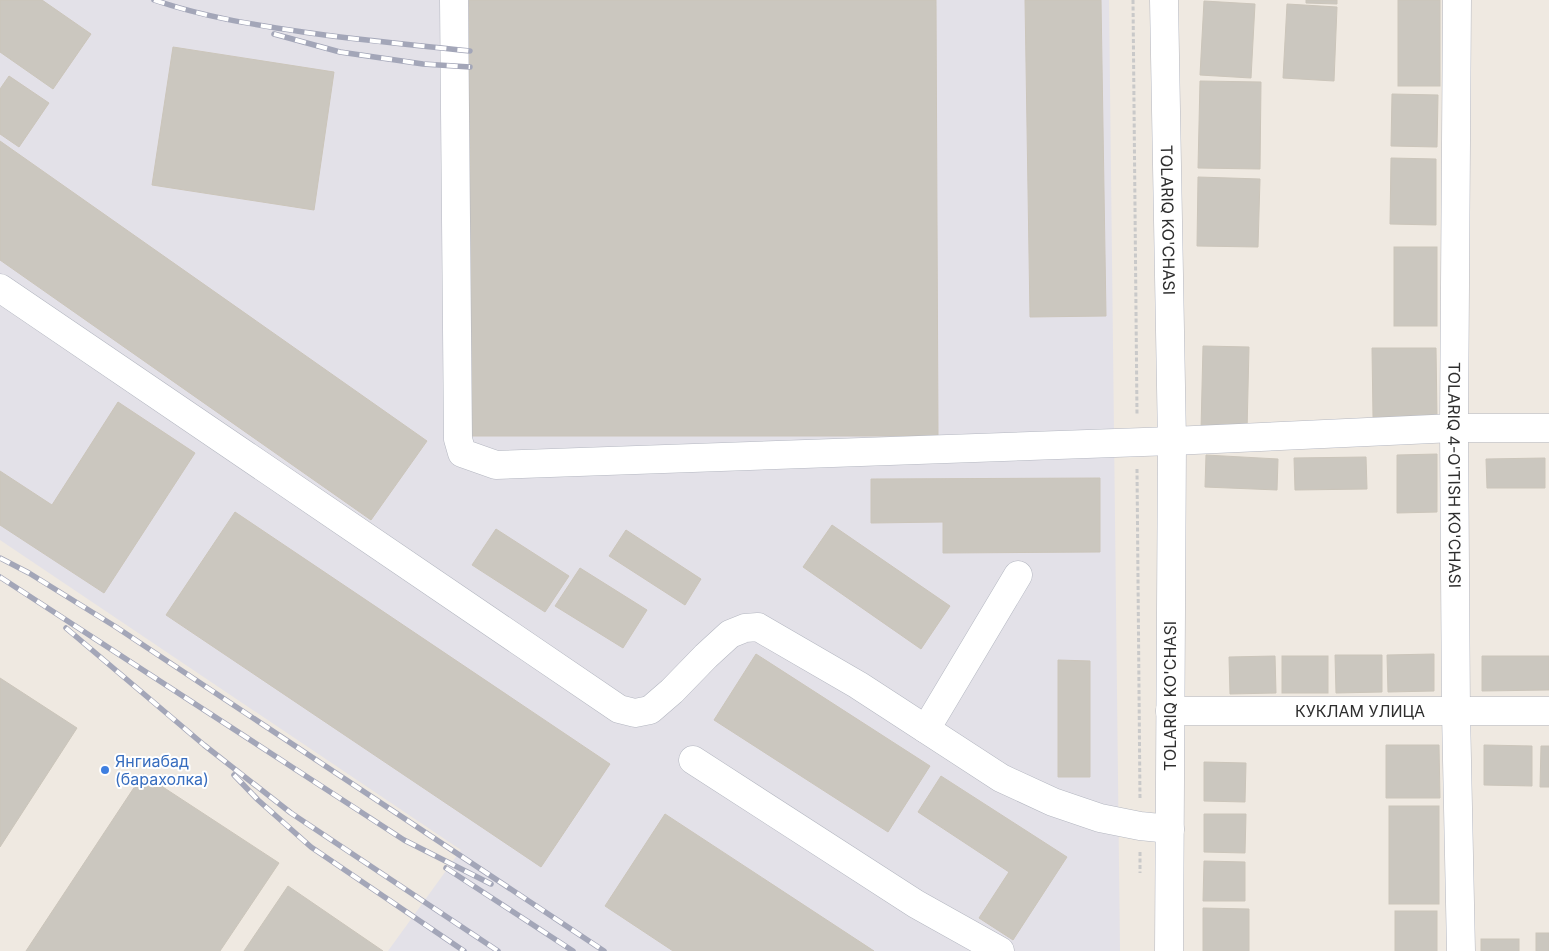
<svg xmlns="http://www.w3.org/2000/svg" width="1549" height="951" font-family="Inter,sans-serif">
<rect width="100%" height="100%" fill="#efe9e1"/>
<!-- industrial -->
<polygon fill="#e3e1e8" points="0,0 1109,0 1120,951 388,951 461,850 0,540"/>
<!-- building -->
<g fill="#cbc7bf" stroke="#cbc5ba">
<polygon points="0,0 42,0 91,34 53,89 0,52"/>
<polygon points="469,0 936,0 938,436 471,436"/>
<polygon points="1025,0 1101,0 1106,316 1030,317"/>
<polygon points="1306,0 1337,0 1337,4 1306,3"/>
<rect x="1398" y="0" width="42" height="86"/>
<polygon points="1204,1 1255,4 1251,78 1200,75"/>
<polygon points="1287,4 1337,7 1334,81 1283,78"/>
<polygon points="173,47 334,72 314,210 152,185"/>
<polygon points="9,76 49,103 19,147 0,134 0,89"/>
<polygon points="1200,81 1261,82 1260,169 1198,168"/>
<polygon points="1392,94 1438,95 1437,147 1391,146"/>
<polygon points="0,141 427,441 371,520 0,260"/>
<polygon points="1391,158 1436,159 1436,225 1390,224"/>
<polygon points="1198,177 1260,179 1258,247 1197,246"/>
<rect x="1394" y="247" width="43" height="79"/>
<polygon points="1203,346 1249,347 1247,431 1201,430"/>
<polygon points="1372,348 1436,348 1437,416 1373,417"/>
<polygon points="118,402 195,453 104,593 0,525 0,471 52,505"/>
<polygon points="1437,454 1437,512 1397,513 1397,455"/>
<polygon points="1206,455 1278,459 1277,490 1205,487"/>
<polygon points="1366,457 1367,489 1295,490 1294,458"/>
<polygon points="1545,458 1545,488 1487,488 1486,459"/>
<polygon points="1100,478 1100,552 943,553 943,522 871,523 871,479"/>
<polygon points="235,512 610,764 541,867 166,615"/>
<polygon points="832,525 950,606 921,649 803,567"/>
<polygon points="496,529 569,576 545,612 472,565"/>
<polygon points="626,530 701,579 685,605 609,556"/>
<polygon points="580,568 647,610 623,648 555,606"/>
<polygon points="756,654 930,766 888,832 714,720"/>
<polygon points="1434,654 1434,691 1388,692 1387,655"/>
<polygon points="1335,655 1382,655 1382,692 1336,693"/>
<polygon points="1275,656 1276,693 1230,694 1229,657"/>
<rect x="1282" y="656" width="46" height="37"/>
<polygon points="1482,656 1549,656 1549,690 1482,691"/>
<polygon points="1058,660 1090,661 1090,777 1058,777"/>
<polygon points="0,678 77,728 0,847"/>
<polygon points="1386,745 1439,745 1440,798 1386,798"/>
<polygon points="1484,745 1532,746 1532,786 1484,785"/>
<polygon points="1541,746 1549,746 1549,787 1540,787"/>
<polygon points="1204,762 1246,763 1245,802 1204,801"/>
<polygon points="143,774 279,863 220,951 26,951"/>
<polygon points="941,776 1067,857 1013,940 979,918 1009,872 918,812"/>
<rect x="1389" y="806" width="50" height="98"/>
<polygon points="665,814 874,951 673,951 605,906"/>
<polygon points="1204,814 1246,814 1245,853 1204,852"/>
<polygon points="1204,861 1245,862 1245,901 1203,901"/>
<polygon points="288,886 383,951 244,951"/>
<polygon points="1203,908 1249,909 1249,951 1203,951"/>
<rect x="1395" y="911" width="42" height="40"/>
<rect x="1536" y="933" width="13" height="18"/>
<rect x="1481" y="939" width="38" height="12"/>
</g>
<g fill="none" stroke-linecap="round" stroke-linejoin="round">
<defs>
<g id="minor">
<polyline points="454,0 458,439 462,453 496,465 1172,441 1454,428 1549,428"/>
<path id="s1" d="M1164,0l8,441 -3,510"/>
<path id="s2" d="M1457,0l-3,428 2,284 5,239"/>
<polyline points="0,288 619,709 635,713 650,710 672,691 706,656 730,634 745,628 758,627 858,685 1001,778 1053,802 1100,818 1140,826 1170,829"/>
<path id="s3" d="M1170,711h379"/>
<polyline points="926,729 1018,575"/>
<polyline points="693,760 916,904 1000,951"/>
</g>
</defs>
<!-- minor casing -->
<use href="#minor" stroke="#b4b7c1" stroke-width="29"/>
<!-- path -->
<g stroke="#c9c9c9" stroke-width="3" stroke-dasharray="4 2.5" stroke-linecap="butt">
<polyline points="1133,0 1137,415"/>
<polyline points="1137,469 1140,800"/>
<polyline points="1140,852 1140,873"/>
</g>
<!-- minor -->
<use href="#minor" stroke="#fff" stroke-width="28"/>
<defs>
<g id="rail">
<path d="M154,0c50,17 96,24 149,32 55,8 111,13 167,19"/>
<polyline points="274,34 340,52 423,64 470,67"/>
<polyline points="0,558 29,573 116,627 604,951"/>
<polyline points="0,577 404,840 491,884"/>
<polyline points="66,628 204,745 291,813 498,951"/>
<polyline points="234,775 258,800 311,847 464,951"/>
<polyline points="446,868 573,951"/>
</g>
</defs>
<!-- rail casing -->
<use href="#rail" stroke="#a3a6b8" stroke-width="5.5"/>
<!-- rail -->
<use href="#rail" stroke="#fff" stroke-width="4" stroke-dasharray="11" stroke-linecap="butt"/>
</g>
<!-- markers -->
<circle fill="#3f7fe0" stroke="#fff" stroke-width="2" cx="105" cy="770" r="5"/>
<g text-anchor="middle" stroke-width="4" stroke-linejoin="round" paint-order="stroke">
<!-- street labels -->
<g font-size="16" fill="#2e2e2e" stroke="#fff">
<text dy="6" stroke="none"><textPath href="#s1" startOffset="220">TOLARIQ KO'CHASI</textPath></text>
<text dy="6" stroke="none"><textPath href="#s2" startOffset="475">TOLARIQ 4-O'TISH KO'CHASI</textPath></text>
<text transform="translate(1170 696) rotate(-90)" y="6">TOLARIQ KO'CHASI</text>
<text dy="6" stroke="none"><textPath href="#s3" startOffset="190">КУКЛАМ УЛИЦА</textPath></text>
</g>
<!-- shop labels -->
<g font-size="16" fill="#366cbe" stroke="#fff" text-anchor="start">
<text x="115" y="767">Янгиабад<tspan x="115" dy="18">(барахолка)</tspan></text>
</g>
</g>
</svg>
